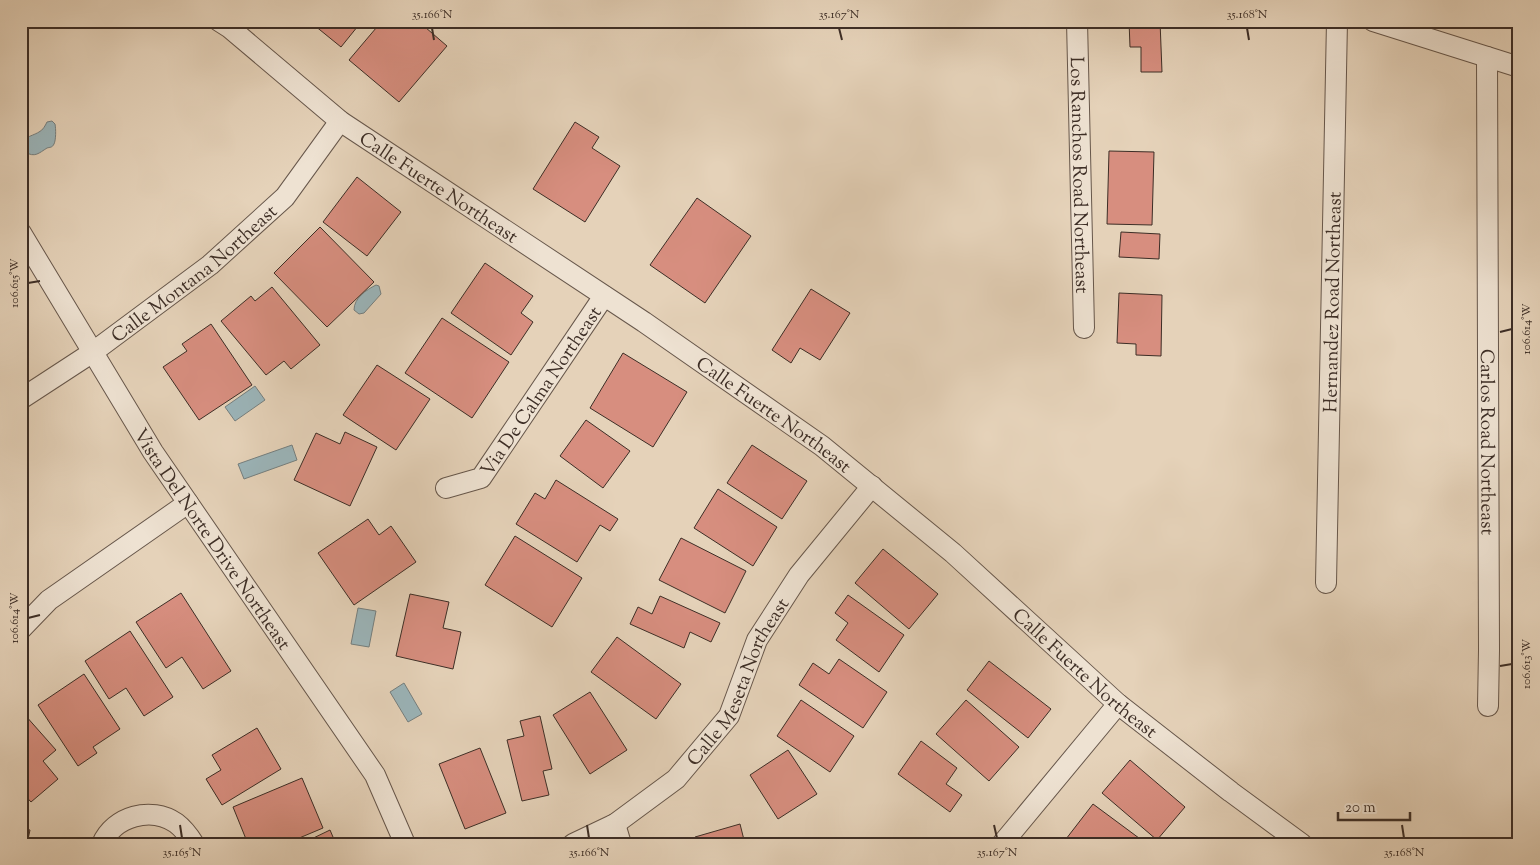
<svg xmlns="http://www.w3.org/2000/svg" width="1540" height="865" font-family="'Sorts Mill Goudy',serif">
<rect width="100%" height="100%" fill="#e5d2b9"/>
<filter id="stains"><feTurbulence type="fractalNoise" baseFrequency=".004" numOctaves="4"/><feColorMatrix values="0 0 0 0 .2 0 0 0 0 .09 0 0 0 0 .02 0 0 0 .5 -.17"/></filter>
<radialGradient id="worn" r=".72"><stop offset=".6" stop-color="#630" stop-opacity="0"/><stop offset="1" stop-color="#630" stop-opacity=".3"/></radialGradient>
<!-- water -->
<g fill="#9bb5ba" stroke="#757f7f">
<path d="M52,121l3,3c1,5 1,16 -1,20 -2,4 -4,3 -7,4 -8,5 -12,10 -22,4 -7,-15 6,-15 14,-20 4,-2 6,-6 8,-10z"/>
<path d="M376,285l3,1 2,8 -17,19 -5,1 -5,-4c0,-12 12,-20 22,-25z"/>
<polygon points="255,386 265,400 235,421 225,407"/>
<polygon points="292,445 297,460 244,479 238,464"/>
<polygon points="358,608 376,611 369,647 351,644"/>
<polygon points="404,683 422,714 408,722 390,692"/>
</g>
<!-- building -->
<g fill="#d78e7f" stroke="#3d2e26">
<polygon points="309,21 362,21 341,47"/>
<polygon points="382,21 418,21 447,46 399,102 349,60"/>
<polygon points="1129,21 1160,21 1162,72 1141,72 1141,47 1130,47"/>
<polygon points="575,122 599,137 592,148 620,166 585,222 533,189"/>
<polygon points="1109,151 1154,152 1152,225 1107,224"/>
<polygon points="357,177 401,212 367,256 323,222"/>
<polygon points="697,198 751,236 705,303 650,265"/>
<polygon points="320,227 374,282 327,327 274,273"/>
<polygon points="1121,232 1160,234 1159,259 1119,257"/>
<polygon points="485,263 533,296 521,313 533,322 511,355 451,313"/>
<polygon points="272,287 320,345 291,369 284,361 266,375 221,321 251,296 255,301"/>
<polygon points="811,289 850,313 820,360 800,348 791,363 772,350"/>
<polygon points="1119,293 1162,295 1161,356 1136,355 1136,344 1117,343"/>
<polygon points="442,318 509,362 472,418 405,373"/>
<polygon points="21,323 27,335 21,338"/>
<polygon points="211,324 252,385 199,420 163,367 187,351 182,344"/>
<polygon points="623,353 687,392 653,447 590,408"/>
<polygon points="377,365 430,399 396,450 343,415"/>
<polygon points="586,420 630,451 603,488 560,456"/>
<polygon points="345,432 377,447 350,506 294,480 316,433 340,444"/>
<polygon points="752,445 807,481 782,519 727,483"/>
<polygon points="556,480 618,519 610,531 600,525 577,562 516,524 535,493 545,499"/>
<polygon points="718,489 777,527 753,566 694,528"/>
<polygon points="368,519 379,535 391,526 416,562 354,605 318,553"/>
<polygon points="515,536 582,578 552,627 485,585"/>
<polygon points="681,538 746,571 725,613 659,580"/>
<polygon points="883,549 938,594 909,629 855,583"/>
<polygon points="181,593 231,671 203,689 182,657 166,668 136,622"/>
<polygon points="410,594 449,602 443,628 461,632 453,669 396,656"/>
<polygon points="848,595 904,635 879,672 836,640 848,623 835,613"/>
<polygon points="660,596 720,623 711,642 690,632 684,648 630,624 638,607 652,614"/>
<polygon points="130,631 173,697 144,716 126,688 109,699 85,661"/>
<polygon points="617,637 681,684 656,719 591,672"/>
<polygon points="839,659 887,692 863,728 799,685 813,663 829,674"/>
<polygon points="989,661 1051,709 1028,738 967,690"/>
<polygon points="84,674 120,729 93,747 97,753 78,766 38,705"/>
<polygon points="590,692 627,750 590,774 553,715"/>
<polygon points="801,700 854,736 830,772 777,736"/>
<polygon points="966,700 1019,747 989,781 936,734"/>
<polygon points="25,715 56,750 43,761 58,779 31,802 21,791 21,718"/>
<polygon points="540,716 552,769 543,771 549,795 522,801 507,740 524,736 520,721"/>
<polygon points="257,728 281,769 222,805 206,779 221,770 212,755"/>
<polygon points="921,741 957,768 946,784 962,795 950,812 898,774"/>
<polygon points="480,748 506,813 465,829 439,764"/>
<polygon points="788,750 817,794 778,819 750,775"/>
<polygon points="1130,760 1185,807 1157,840 1102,793"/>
<polygon points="302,778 323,828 285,844 248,844 233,807"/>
<polygon points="1093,804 1147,844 1072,844 1066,839"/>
<polygon points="740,824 745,844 697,844 695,837"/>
<polygon points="21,828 30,830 27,844 21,844"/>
<polygon points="330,830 336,844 301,844"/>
</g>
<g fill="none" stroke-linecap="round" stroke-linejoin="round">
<defs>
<g id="minor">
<path id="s1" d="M219,21l11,7 110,93 304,201 178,124 131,107 165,151 113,88 71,52"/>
<path id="s2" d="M1077,21l7,307"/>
<polyline points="1373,21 1519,67"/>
<path id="s3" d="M1487,57l2,593 -1,56"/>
<path id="s4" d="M21,233l132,219 222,323 30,69"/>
<path id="s5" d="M21,399l72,-47 117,-87 75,-68 55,-76"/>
<path id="s6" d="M446,488l35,-10 123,-182"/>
<path id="s7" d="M1326,583l11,-562"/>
<polyline points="21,629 49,600 188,503"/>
<polyline points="615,824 621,844"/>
<path d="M102,844c12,-28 49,-38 74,-21 8,6 13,13 18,21"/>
<path id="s8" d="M573,844l42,-20 61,-45 53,-63 28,-76 42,-65 73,-89"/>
<polyline points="1002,844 1118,704"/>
</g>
</defs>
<!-- minor casing -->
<use href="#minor" stroke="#67574b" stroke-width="22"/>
<!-- minor -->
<use href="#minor" stroke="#eee2d2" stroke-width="20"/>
</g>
<!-- ticks -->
<path fill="none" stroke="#3d2e26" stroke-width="2" d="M432,28l2,12M839,28l3,12M1247,28l2,12M28,283l12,-2M1500,332l12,-3M28,618l12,-3M1500,666l12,-2M180,825l2,13M587,825l2,13M994,825l3,13M1402,825l2,13"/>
<g text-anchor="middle" stroke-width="5" stroke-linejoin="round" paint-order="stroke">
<!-- street labels -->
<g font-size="19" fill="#3d2e26" stroke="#eee2d2">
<text dy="7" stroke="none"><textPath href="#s2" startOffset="154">Los Ranchos Road Northeast</textPath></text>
<text dy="7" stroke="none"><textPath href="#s1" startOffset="276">Calle Fuerte Northeast</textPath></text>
<text dy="7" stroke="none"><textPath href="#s5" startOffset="214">Calle Montana Northeast</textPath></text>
<text dy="7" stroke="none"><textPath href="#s7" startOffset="281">Hernandez Road Northeast</textPath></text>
<text dy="7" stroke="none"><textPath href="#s6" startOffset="142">Via De Calma Northeast</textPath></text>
<text dy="7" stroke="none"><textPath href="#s1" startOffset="681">Calle Fuerte Northeast</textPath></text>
<text dy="7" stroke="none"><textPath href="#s3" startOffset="385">Carlos Road Northeast</textPath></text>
<text dy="7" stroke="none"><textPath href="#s4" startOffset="361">Vista Del Norte Drive Northeast</textPath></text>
<text dy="7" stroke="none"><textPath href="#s1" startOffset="1086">Calle Fuerte Northeast</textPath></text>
<text dy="7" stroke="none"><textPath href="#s8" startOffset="239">Calle Meseta Northeast</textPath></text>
</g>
</g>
<!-- margin -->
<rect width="1540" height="865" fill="none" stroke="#e5d2b9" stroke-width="55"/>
<!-- scale -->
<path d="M1338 812v8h72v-8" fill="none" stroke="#3d2e26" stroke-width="2.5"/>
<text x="1345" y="812" font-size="15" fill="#3d2e26" stroke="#eee2d2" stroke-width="4" paint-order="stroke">20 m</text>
<rect x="28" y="28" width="1484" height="810" fill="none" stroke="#3d2e26" stroke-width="2"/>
<g font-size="12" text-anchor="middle" fill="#3d2e26">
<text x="432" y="18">35.166°N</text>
<text x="839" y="18">35.167°N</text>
<text x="1247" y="18">35.168°N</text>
<text transform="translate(14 283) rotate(-90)" y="4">106.615°W</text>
<text transform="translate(1526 329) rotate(-90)" y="4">106.614°W</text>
<text transform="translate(14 618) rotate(-90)" y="4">106.614°W</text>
<text transform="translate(1526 664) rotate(-90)" y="4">106.613°W</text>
<text x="182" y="856">35.165°N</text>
<text x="589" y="856">35.166°N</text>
<text x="997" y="856">35.167°N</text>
<text x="1404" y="856">35.168°N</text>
</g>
<rect width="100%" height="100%" filter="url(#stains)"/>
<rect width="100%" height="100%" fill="url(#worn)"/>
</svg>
